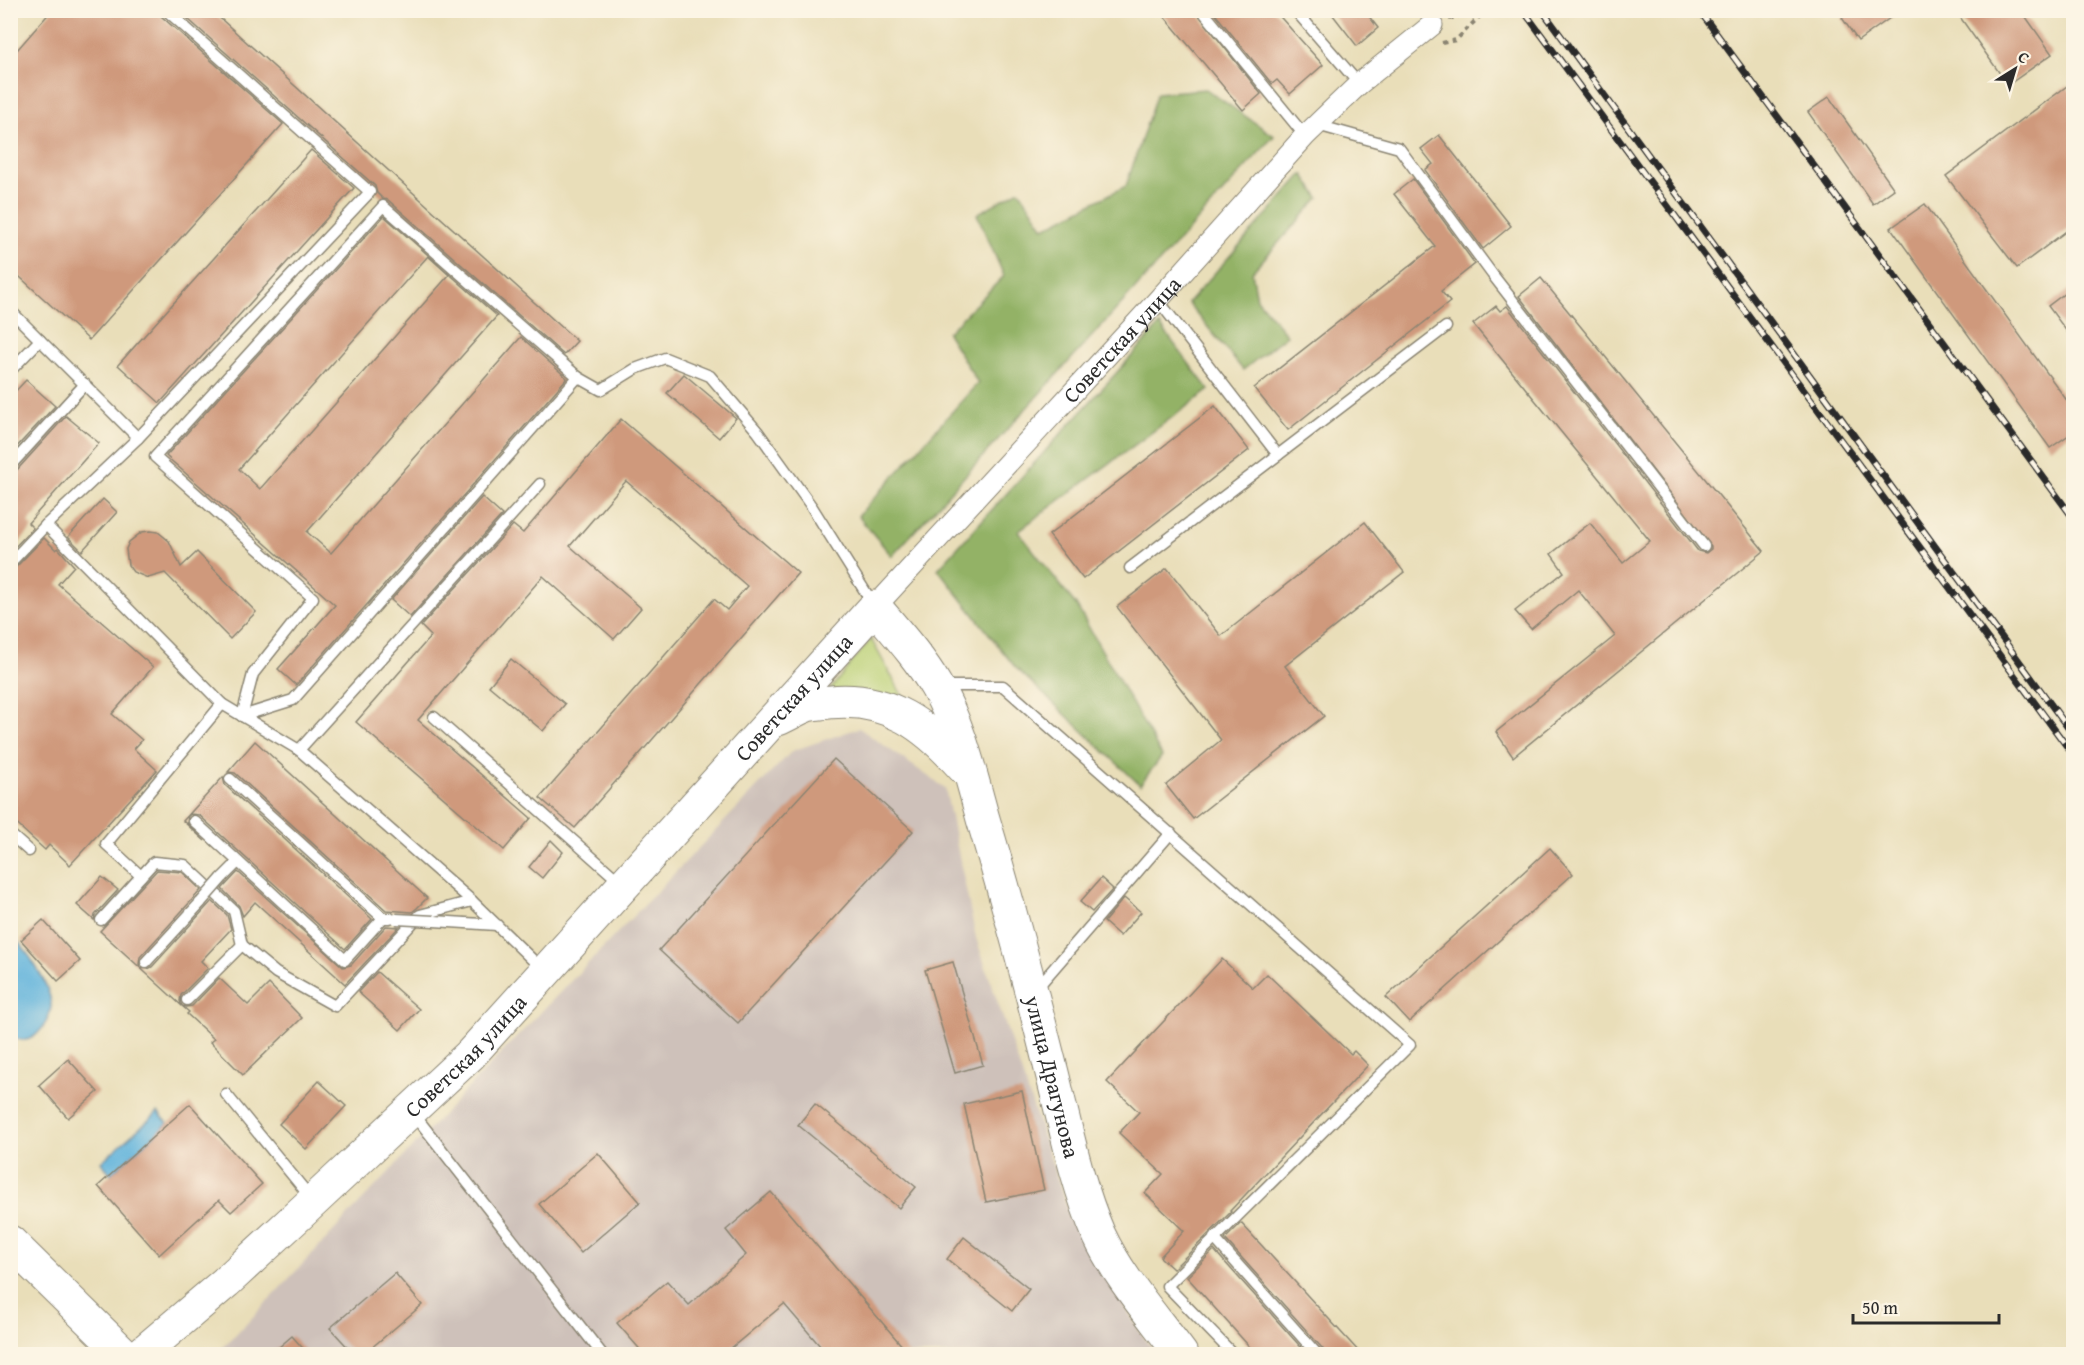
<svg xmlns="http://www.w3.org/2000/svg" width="2084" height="1365" font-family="'Gentium Book Plus',serif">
<rect width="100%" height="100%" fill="#fcf5e5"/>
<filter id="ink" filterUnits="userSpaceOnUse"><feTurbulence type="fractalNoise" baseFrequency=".0167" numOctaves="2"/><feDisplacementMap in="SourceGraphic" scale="12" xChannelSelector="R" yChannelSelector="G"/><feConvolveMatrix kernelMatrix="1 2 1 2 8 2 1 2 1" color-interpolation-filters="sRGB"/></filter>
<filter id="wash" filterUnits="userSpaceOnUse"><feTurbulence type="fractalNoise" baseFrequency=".008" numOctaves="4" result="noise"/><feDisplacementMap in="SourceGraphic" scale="24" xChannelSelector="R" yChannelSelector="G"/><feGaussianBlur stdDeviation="1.35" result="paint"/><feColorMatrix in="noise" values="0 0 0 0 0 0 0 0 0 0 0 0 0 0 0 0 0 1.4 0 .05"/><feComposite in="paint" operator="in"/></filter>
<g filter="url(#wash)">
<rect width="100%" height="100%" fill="#e9deb9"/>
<!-- industrial -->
<polygon fill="#cec1ba" points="859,728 945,788 976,938 1070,1216 1146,1341 1159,1354 214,1354 235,1336 468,1088 792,751"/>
<!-- green -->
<polygon fill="#bad074" stroke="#727e50" stroke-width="1.5" points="871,639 913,715 827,693"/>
<!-- forest -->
<g fill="#93b266" stroke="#5f6e48" stroke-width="1.5">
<polygon points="1206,89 1274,136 892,556 858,516 978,383 947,333 1004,276 977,214 1019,190 1044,228 1126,186 1157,93"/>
<polygon points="1303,174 1319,198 1252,272 1257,299 1287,335 1243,370 1188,303"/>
<polygon points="1160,325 1209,390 1018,531 1076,605 1162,756 1140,785 1015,667 938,569"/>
</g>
<!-- water -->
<g fill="#60b3dc" stroke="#466f84" stroke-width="1.5">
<path d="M10,934c15,12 42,53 41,73 -2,19 -23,45 -40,27z"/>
<polygon points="158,1112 168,1123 111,1174 101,1162"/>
</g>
<g id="blocks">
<!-- building -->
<g fill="#cf997b" fill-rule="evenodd">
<polygon points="52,10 159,10 161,16 283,124 89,340 10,268 10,58"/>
<polygon points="178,10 211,10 577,341 564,355 388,200 383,199 377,193 375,186"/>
<polygon points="1159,10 1195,10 1261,94 1243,110"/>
<polygon points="1212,10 1274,10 1323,65 1290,94 1277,80 1272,84"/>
<polygon points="1329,10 1364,10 1378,28 1357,46"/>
<polygon points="1852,10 1901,10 1858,41 1842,18"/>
<polygon points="1955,10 2021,10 2052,54 2008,85"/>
<polygon points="2067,86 2073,95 2073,226 2017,268 1946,176"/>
<polygon points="1829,97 1894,189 1873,204 1808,112"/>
<polygon points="1439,135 1511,226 1483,249 1425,170 1433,164 1421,149"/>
<polygon points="311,150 354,188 160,403 118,365"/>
<polygon points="1413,179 1475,264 1441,291 1450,302 1288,430 1254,388 1435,246 1394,194"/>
<polygon points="1925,204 2073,409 2073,432 2050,448 1891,228"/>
<path d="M384,216l113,100 -190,216 24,21 190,-216 46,41 -271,307 -18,-16 57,-64 -169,-149zM428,256l21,19 -189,214 -21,-20z"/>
<polygon points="1541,278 1764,551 1513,757 1496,732 1615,636 1578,590 1531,629 1515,611 1564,572 1551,554 1590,523 1623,563 1650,541 1473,324 1496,306 1500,311 1507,306 1698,551 1706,553 1711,549 1711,546 1519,296"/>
<polygon points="2073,287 2073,340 2048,306"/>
<polygon points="684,374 736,418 719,438 667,393"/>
<polygon points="26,380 55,406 10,454 10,397"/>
<polygon points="1215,406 1249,450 1083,579 1049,535"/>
<polygon points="66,416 99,443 28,523 33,528 10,552 10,473 16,471"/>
<polygon points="621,419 798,573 575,828 540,798 714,599 727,610 747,586 626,481 570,546 641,608 614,639 543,576 418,720 531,818 504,850 356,722 431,636 421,626 513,525 523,533"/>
<polygon points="482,497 502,515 410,617 391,600"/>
<polygon points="103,499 117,512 82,551 68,537"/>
<polygon points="1365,522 1404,572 1285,666 1324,716 1193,819 1166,785 1221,740 1117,607 1167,568 1221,636"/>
<polygon points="150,531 158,532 169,541 181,567 197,552 256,612 230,639 165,573 148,578 133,572 128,565 126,549 129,542 142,532"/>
<polygon points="44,538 56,550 58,548 74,566 58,584 153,667 112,714 142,740 134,749 157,770 70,865 49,845 45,850 10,818 10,570 15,568"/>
<polygon points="511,659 565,704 543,731 489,686"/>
<polygon points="255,741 427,898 417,908 412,912 386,910 235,773 228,772"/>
<polygon points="834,759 913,831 738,1023 659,950"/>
<polygon points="223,777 225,785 372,919 345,949 199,815 191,814 188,816 187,823 205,841 183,821"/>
<polygon points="551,840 563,852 542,878 529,867"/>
<polygon points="1550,848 1573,874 1409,1022 1386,997"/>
<polygon points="157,870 182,872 201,890 140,957 139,964 141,968 148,969 152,967 212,901 227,915 231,929 201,961 208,968 181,995 180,1001 182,1006 100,931"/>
<polygon points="238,872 343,967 351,965 386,926 399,927 345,984 255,902 243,916 239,906 222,889"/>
<polygon points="102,877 118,890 95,915 94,920 77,905"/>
<polygon points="1101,878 1113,889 1092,912 1080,902"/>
<polygon points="1124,898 1141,912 1120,936 1104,922"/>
<polygon points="43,920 80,961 58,981 21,940"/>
<polygon points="1222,959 1253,988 1267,974 1351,1054 1354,1051 1368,1065 1230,1211 1231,1212 1173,1269 1160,1257 1184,1231 1145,1193 1163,1174 1119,1133 1139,1112 1107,1082"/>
<polygon points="953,962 983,1065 955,1073 925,970"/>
<polygon points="377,972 419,1009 400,1030 358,992"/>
<polygon points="219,978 248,1005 269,984 302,1018 243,1075 210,1042 214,1039 187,1014 189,1012 182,1006 186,1007 192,1006"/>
<polygon points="68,1059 98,1092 68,1118 39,1085"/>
<polygon points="319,1081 346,1106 306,1149 279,1124"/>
<polygon points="1022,1091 1044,1190 986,1202 964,1104"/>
<polygon points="190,1104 262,1184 231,1212 219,1200 159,1255 98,1186"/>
<polygon points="815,1104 916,1187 899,1208 798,1125"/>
<polygon points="598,1153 640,1202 581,1253 539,1204"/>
<polygon points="771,1192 909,1354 827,1354 784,1304 724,1354 644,1354 617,1323 667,1281 689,1305 746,1255 726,1230"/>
<polygon points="1241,1223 1361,1354 1324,1354 1323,1349 1225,1239"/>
<polygon points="964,1237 1029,1289 1012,1311 947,1259"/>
<polygon points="1214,1250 1307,1354 1256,1354 1187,1277"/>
<polygon points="395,1273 422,1305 364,1354 354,1354 330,1328"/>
<polygon points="292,1336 308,1354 271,1354"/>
</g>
</g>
</g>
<g filter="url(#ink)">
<use href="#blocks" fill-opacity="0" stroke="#8a8472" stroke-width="1.5"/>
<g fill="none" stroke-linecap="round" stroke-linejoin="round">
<defs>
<g id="lane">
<polyline points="1202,10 1305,136"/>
<polyline points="1295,10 1359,84"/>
<polyline points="1317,125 1399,148 1492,274 1704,546"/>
<polyline points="1158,300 1278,455 1446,327"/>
<polyline points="10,310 138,438 46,525 222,704 299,750 472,901 542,969"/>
<polyline points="10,371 40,340"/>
<polyline points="138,438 370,192 166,10"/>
<polyline points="10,466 85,384"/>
<polyline points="10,563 46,525"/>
<polyline points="1130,568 1278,455"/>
<polyline points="942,686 1003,686 1410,1045 1167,1286 1233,1354"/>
<polyline points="242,716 253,674 313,598 155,457 383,206 578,377"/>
<polyline points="242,716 293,700 578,377 601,390 635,369 665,358 710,376 758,432 812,507 873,604"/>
<polyline points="434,717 620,882"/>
<polyline points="299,750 540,484"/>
<polyline points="230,779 383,918 390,918"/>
<polyline points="194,821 345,960 383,918"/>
<polyline points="10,834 29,851"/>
<polyline points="141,876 106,844 222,704"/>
<polyline points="222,878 238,862"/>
<polyline points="101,920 154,862 185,865 234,911 242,945"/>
<polyline points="434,921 497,925"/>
<polyline points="146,962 201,902"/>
<polyline points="1036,989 1171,833"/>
<polyline points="187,1000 242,945 276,973 335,1006 420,915 472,901"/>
<polyline points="226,1094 311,1198"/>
<polyline points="413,1113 602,1354"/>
<polyline points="1214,1238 1317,1354"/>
</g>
<g id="street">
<path id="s1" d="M875,607l283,-307 147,-164 54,-52 73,-59"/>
</g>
<g id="primary">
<path d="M778,719c9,-4 19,-10 29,-14 7,-2 15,-2 23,-3 58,-6 97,24 134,66"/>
<polyline points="10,1242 124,1354"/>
<path id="s2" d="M141,1354l85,-72 77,-71 167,-156 405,-448c21,25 44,50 61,79 23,38 35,90 47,133 25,83 47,166 68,250 14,55 25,113 48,166 20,43 54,81 82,119"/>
</g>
</defs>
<!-- lane casing -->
<use href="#lane" stroke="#8a8472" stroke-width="13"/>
<!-- street casing -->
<use href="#street" stroke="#8a8472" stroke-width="23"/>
<!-- primary casing -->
<use href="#primary" stroke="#8a8472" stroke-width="35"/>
<!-- path -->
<g stroke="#8a8472" stroke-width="4" stroke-dasharray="4.5 4.5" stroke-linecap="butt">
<polyline points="1449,19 1477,10"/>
<polyline points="1442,43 1456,40 1486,10"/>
</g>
<!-- lane -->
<use href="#lane" stroke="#fff" stroke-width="10"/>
<!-- street -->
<use href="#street" stroke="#fff" stroke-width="21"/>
<!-- primary -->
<use href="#primary" stroke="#fff" stroke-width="33"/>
<defs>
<g id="rail">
<polyline points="1523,10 2074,756"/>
<polyline points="1542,10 2074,736"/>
<polyline points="1699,10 2074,519"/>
</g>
</defs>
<!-- rail casing -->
<use href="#rail" stroke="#2b2b2b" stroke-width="7"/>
<!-- rail -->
<use href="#rail" stroke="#fcf5e5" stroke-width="4.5" stroke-dasharray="14" stroke-linecap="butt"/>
<defs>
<g id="lane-bridge">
<polyline points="201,902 222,878"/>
<polyline points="396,919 434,921"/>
</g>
</defs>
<!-- lane-bridge casing -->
<use href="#lane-bridge" stroke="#8a8472" stroke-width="13" stroke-linecap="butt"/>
<!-- lane-bridge -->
<use href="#lane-bridge" stroke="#fff" stroke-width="10"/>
</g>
</g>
<g text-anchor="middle" stroke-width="6" stroke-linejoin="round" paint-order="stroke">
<!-- street labels -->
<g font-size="22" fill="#2b2b2b" stroke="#fcf5e5">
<text dy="8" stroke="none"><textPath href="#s1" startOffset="364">Советская улица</textPath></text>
<text dy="8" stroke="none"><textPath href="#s2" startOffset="927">Советская улица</textPath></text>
<text dy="8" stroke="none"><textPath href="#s2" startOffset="441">Советская улица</textPath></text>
<text dy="8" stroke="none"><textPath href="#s2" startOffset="1557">улица Драгунова</textPath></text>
</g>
</g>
<!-- margin -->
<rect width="2084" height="1365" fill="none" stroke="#fcf5e5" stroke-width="36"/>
<!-- north arrow -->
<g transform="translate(2015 69) rotate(37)" stroke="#fcf5e5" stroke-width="4.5" paint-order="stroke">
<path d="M0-4.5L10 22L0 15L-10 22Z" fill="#2b2b2b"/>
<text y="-9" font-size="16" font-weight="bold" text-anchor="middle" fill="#2b2b2b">С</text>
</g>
<!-- scale -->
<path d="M1853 1314v9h146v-9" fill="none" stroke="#2b2b2b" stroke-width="3"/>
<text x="1862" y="1314" font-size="18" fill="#2b2b2b" stroke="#fcf5e5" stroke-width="4.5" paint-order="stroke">50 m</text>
</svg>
